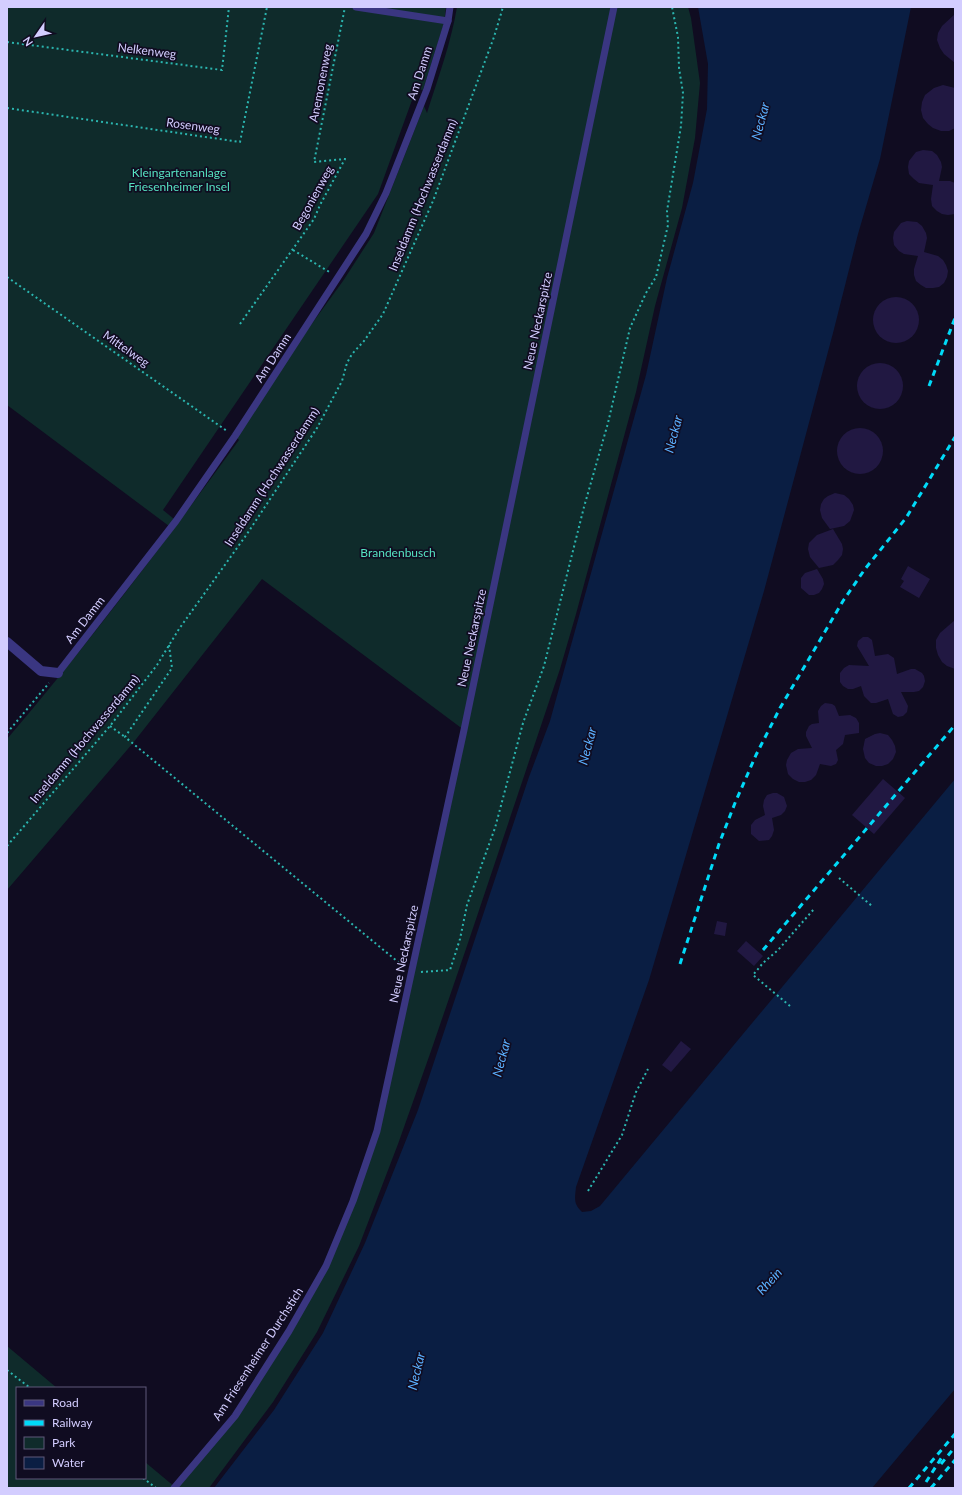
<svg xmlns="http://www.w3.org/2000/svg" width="962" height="1495" font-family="Lato,sans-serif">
<rect width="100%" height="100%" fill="#100c21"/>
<!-- green -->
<g fill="#0f2b2b">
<polygon points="7,7 446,7 444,23 423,90 416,89 378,194 163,510 174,519 169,526 7,405"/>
<path d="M457,7h231l3,11 9,65 -5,55 -13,70 -27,98 -19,86 -60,222 -16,55 -91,271 -38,111 -33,93 -39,102 -42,86 -44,70 -64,86h-202v-142l50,42h-40v90h128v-16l30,25 60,-71 91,-150 51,-135 87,-401 -202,-151 -129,164 -126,147v-151c82,-96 158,-197 232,-299l-4,-4 49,-74 59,-81 31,-48 50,-127 3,7c11,-35 24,-70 30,-106z"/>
</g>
<!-- water -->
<path fill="#0a1e43" d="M698,7h213l-31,152 -22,75 -25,99 -69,258 -115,389 -73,207c-1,11 -3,17 6,25l9,-1 9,-5 355,-427v610l-83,99h-658l60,-78 49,-77 42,-90 53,-133 111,-333 21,-56 96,-346 21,-97 26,-95 14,-74 1,-45z"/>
<!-- building -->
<g fill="#211842">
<polygon points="955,14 955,63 944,54 940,48 937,40 938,33 942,26"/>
<polygon points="943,85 955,88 955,128 949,131 941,131 933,128 928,124 923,118 921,110 922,102 925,95 934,88"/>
<polygon points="923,150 932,151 937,155 941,162 942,167 939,181 950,181 955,183 955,214 948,215 942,214 937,211 932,206 931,199 933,185 919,183 914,179 909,174 908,167 909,161 916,152"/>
<polygon points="907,221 917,222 922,226 926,233 927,238 924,252 938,256 943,260 946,265 948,271 947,277 944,283 939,287 933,288 926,288 921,285 916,281 914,275 914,269 918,256 904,254 899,251 894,245 893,238 894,232 901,223"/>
<circle cx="896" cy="320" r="23"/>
<circle cx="880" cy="386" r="23"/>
<circle cx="860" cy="451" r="23"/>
<polygon points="835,493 844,495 849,499 853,505 854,510 850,521 844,526 830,529 822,518 820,510 821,504 824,499 828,496"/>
<polygon points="833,529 842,544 843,549 842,555 838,560 833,565 819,568 810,557 808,549 809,543 817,535"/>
<polygon points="908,566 930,579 919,598 900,587 904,581 901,579"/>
<polygon points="817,569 823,579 824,584 822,589 819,593 814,595 809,595 801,588 801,578 805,573"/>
<polygon points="955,620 955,669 947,666 942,662 938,655 936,648 936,640 940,633"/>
<polygon points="863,637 868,637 872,640 875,656 888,654 894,658 897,674 911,669 915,669 922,673 924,676 925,681 923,687 919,691 914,692 901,692 908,706 907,712 903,716 898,717 893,714 888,699 876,703 871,703 864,696 861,686 853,689 848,689 843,686 840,682 840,673 844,668 849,665 869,666 857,646 858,641"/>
<polygon points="825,703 832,704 835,706 839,716 850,715 856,718 859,723 859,733 845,735 843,744 836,750 838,760 836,764 831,766 820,764 816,775 811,780 805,782 799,782 793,779 788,774 786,765 787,760 791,753 798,749 812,748 806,736 806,732 809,726 812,724 819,723 818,711 821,706"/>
<polygon points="880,733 888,735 892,740 895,746 896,752 893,759 888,764 882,766 876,766 869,763 865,758 863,749 865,739 875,734"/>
<polygon points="883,779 905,798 874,834 852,815"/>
<polygon points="773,793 777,793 784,797 787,806 785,811 781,815 772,818 774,830 772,836 769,840 759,841 751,834 751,825 755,820 765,815 763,806 764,800 767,795"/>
<polygon points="717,921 727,923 725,936 714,934"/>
<polygon points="746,941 763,956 754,966 737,951"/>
<polygon points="681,1041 691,1049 671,1072 662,1065"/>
</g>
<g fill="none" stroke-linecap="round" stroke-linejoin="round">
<!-- path -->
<g stroke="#2bb5af" stroke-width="2" stroke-dasharray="2 3" stroke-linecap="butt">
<polyline points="7,42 222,70 229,7"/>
<polyline points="7,108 240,142 267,7"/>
<polyline points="293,250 331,273"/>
<polyline points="7,277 227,431"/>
<polyline points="240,324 314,219 320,205 345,159 314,162 345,7"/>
<polyline points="169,645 172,668 125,737 403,966"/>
<polyline points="110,726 125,737"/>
<polyline points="7,733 49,683"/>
<polyline points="7,846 110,726 157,665 179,629 247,534 317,428 342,381 347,363 352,354 364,341 383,314 433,201 494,37 503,7"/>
<polyline points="839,878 872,906"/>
<polyline points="421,972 450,970 460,939 467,905 495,828 523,723 544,666 584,507 608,423 630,328 646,293 656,277 668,225 667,211 681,126 683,93 679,68 678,37 672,7"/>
<polyline points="790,1006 753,975 763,963 778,950 814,909"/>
<polyline points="588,1191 622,1135 636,1092 648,1069"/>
<polyline points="7,1370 30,1388"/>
<polyline points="143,1478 156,1488"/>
</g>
<!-- lane -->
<g stroke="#3a3681" stroke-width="7">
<polyline points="356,7 448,21 450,7"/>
<polyline points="58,673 176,521 235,436 366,234 386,193 427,89 448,21"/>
<polyline points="174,1488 235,1416 289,1331 326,1266 353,1201 377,1131 464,730 614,7"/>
</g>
<!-- street -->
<polyline stroke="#3a3681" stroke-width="10" points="7,642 41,671 58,673"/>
<!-- rail -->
<g stroke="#00daf8" stroke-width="3" stroke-dasharray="6 5" stroke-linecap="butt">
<polyline points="929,386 955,318"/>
<polyline points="763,950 955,725"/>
<polyline points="680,964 719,844 735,803 756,755 780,708 843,601 865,569 906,518 955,437"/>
<polyline points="941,1464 955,1447"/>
<polyline points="926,1482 942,1457"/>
<polyline points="909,1488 955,1434"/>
<polyline points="931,1488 955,1460"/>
</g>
</g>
<g text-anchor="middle" stroke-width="3.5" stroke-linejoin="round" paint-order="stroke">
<!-- street labels -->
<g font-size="12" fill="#d3cdff" stroke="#100c21">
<text transform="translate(147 51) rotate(7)" y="4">Nelkenweg</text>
<text transform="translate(420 73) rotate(-72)" y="4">Am Damm</text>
<text transform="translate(321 83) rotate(-79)" y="4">Anemonenweg</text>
<text transform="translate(193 126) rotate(8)" y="4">Rosenweg</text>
<text transform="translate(423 195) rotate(-68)" y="4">Inseldamm (Hochwasserdamm)</text>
<text transform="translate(313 198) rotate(-61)" y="4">Begonienweg</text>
<text transform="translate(538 321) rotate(-78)" y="4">Neue Neckarspitze</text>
<text transform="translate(126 349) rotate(35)" y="4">Mittelweg</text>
<text transform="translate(273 358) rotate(-57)" y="4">Am Damm</text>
<text transform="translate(272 477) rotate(-57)" y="4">Inseldamm (Hochwasserdamm)</text>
<text transform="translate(85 620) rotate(-52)" y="4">Am Damm</text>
<text transform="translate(472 638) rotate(-78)" y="4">Neue Neckarspitze</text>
<text transform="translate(85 739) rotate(-50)" y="4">Inseldamm (Hochwasserdamm)</text>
<text transform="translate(404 954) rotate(-78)" y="4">Neue Neckarspitze</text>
<text transform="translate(258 1354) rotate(-57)" y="4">Am Friesenheimer Durchstich</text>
</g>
<!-- park labels -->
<g font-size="12" fill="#56e2c1" stroke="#100c21">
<text x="179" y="177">Kleingartenanlage<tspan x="179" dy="14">Friesenheimer Insel</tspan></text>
<text x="398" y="557">Brandenbusch</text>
</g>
<!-- water labels -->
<g font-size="13" font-style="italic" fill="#5bb0ff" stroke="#100c21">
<text transform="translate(760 121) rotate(-75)" y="5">Neckar</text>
<text transform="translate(673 434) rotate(-75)" y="5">Neckar</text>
<text transform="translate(587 746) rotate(-75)" y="5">Neckar</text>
<text transform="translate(501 1058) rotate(-75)" y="5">Neckar</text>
<text transform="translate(769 1281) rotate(-48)" y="5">Rhein</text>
<text transform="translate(416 1371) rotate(-77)" y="5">Neckar</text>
</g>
</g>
<!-- border -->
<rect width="962" height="1495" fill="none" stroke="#d3cdff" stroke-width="16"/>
<!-- legend -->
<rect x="16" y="1387" width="130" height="92" fill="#100c21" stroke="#5e597a"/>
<rect x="24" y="1400" width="20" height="6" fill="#3a3681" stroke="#5e597a"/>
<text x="52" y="1407" font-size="12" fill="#d3cdff">Road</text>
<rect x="24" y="1420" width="20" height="6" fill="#00daf8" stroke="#5e597a"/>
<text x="52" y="1427" font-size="12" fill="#d3cdff">Railway</text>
<rect x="24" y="1437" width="20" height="12" fill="#0f2b2b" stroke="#5e597a"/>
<text x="52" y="1447" font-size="12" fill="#d3cdff">Park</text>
<rect x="24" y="1457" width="20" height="12" fill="#0a1e43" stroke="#5e597a"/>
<text x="52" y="1467" font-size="12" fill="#d3cdff">Water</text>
<!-- north arrow -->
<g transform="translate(36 36) rotate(236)" stroke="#100c21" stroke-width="3" paint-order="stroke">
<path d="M0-3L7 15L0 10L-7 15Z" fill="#d3cdff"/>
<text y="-6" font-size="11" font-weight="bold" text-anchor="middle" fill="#d3cdff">N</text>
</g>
</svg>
